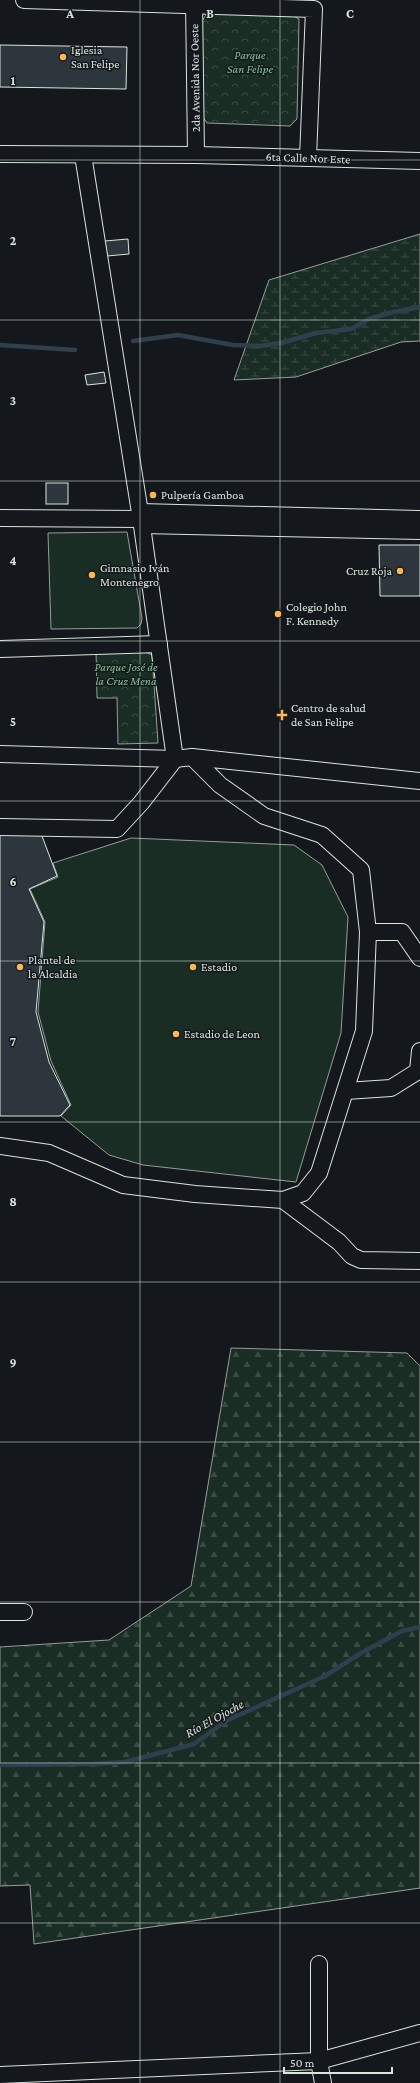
<svg xmlns="http://www.w3.org/2000/svg" width="420" height="2083" font-family="'Crimson Pro',serif">
<defs>
<pattern id="forest-firs" width="22" height="20" patternUnits="userSpaceOnUse"><rect width="22" height="20" fill="#1a2d24"/><path d="M5 1l3.5 6h-7zM16 11l3.5 6h-7z" fill="#3b4b43"/></pattern>
<pattern id="wetland-marsh" width="20" height="14" patternUnits="userSpaceOnUse"><rect width="20" height="14" fill="#1a2d24"/><path d="M1 5h8M5 5V1M11 12h8M15 12V8" fill="none" stroke="#3b4b43"/></pattern>
<pattern id="park-crowns" width="20" height="18" patternUnits="userSpaceOnUse"><rect width="20" height="18" fill="#1a2d24"/><path d="M2 6a3 3 0 1 1 6 0M12 15a3 3 0 1 1 6 0" fill="none" stroke="#3b4b43"/></pattern>
</defs>
<rect width="100%" height="100%" fill="#14181c"/>
<!-- forest -->
<polygon fill="url(#forest-firs)" stroke="#939e99" points="231,1348 407,1353 420,1366 420,1888 34,1944 30,1885 0,1886 0,1647 109,1640 191,1586"/>
<!-- wetland -->
<polygon fill="url(#wetland-marsh)" stroke="#939e99" points="420,234 420,341 401,342 296,377 234,380 269,280"/>
<!-- park -->
<g fill="url(#park-crowns)" stroke="#939e99">
<polygon points="208,12 290,14 299,19 297,119 290,126 207,123 202,116 202,21"/>
<polygon points="137,648 152,655 158,743 118,744 117,698 97,698 96,650"/>
</g>
<!-- pitch -->
<g fill="#1a2d24" stroke="#939e99">
<polygon points="127,532 142,618 141,624 137,628 51,629 48,533"/>
<polygon points="131,838 294,845 322,865 348,917 341,1033 296,1182 143,1165 109,1155 61,1116 71,1105 51,1061 38,1012 45,922 30,889 58,877 53,863"/>
</g>
<g fill="none" stroke-linecap="round" stroke-linejoin="round">
<!-- stream -->
<g stroke="#2f3f4d" stroke-width="4.5">
<polyline points="133,341 178,335 233,345 260,346 281,343 316,333 351,329 369,319 389,313 420,307"/>
<polyline points="0,345 75,350"/>
<polyline points="0,1765 94,1764 125,1762 194,1744 226,1721 325,1676 361,1653 402,1631 420,1627"/>
</g>
</g>
<!-- building -->
<g fill="#2c363c" stroke="#d8e6dc">
<polygon points="0,45 127,47 126,89 0,87"/>
<polygon points="128,239 129,254 107,256 105,241"/>
<polygon points="104,372 106,383 87,385 85,375"/>
<rect x="46" y="483" width="22" height="21"/>
<polygon points="379,545 420,545 420,596 380,596"/>
<polygon points="0,828 39,828 57,876 29,889 44,922 36,1012 49,1062 70,1105 60,1116 0,1116"/>
</g>
<g fill="none" stroke-linecap="round" stroke-linejoin="round">
<defs>
<g id="minor">
<polyline points="24,0 314,9 308,158"/>
<polyline points="194,0 196,155"/>
<polyline points="0,154 196,155 420,161"/>
<polyline points="140,512 420,519"/>
<polyline points="0,518 141,519"/>
<polyline points="142,525 420,531"/>
<polyline points="0,649 159,644"/>
<polyline points="0,754 175,759 192,757 420,781"/>
<polyline points="0,827 117,829 141,803 175,759 141,519 83,155"/>
<polyline points="368,932 402,932 420,958"/>
<polyline points="346,1091 391,1088 418,1071 420,1051"/>
<polyline points="0,1146 49,1153 123,1185 195,1194 283,1200 303,1193 319,1173 364,1031 368,932 361,870 322,835 264,816 220,785 192,757"/>
<polyline points="283,1200 339,1242 352,1256 361,1260 420,1261"/>
<polyline points="0,1612 24,1612"/>
<polyline points="319,1964 319,2061 323,2083"/>
<polyline points="0,2075 319,2061 420,2033"/>
</g>
</defs>
<!-- minor casing -->
<use href="#minor" stroke="#d8e6dc" stroke-width="18"/>
<!-- minor -->
<use href="#minor" stroke="#14181c" stroke-width="16"/>
</g>
<!-- grid -->
<path fill="none" stroke="#d8e6dc" stroke-width="1" stroke-opacity="0.55" d="M140,0v2083M280,0v2083M0,160h420M0,320h420M0,481h420M0,641h420M0,801h420M0,961h420M0,1122h420M0,1282h420M0,1442h420M0,1602h420M0,1763h420M0,1923h420"/>
<!-- markers -->
<g fill="#ffb74d" stroke="#14181c" stroke-width="1.5">
<circle cx="63" cy="57" r="4"/>
<circle cx="153" cy="495" r="4"/>
<circle cx="400" cy="571" r="4"/>
<circle cx="92" cy="575" r="4"/>
<circle cx="278" cy="614" r="4"/>
<path d="M280 709h4v4h4v4h-4v4h-4v-4h-4v-4h4z"/>
<circle cx="20" cy="967" r="4"/>
<circle cx="193" cy="967" r="4"/>
<circle cx="176" cy="1034" r="4"/>
</g>
<g text-anchor="middle" stroke-width="3" stroke-linejoin="round" paint-order="stroke">
<!-- poi labels -->
<g font-size="12" fill="#d8e6dc" stroke="#14181c" text-anchor="start">
<text x="71" y="54">Iglesia<tspan x="71" dy="14">San Felipe</tspan></text>
<text x="161" y="499">Pulpería Gamboa</text>
<text x="100" y="572">Gimnasio Iván<tspan x="100" dy="14">Montenegro</tspan></text>
<text x="392" y="575" text-anchor="end">Cruz Roja</text>
<text x="286" y="611">Colegio John<tspan x="286" dy="14">F. Kennedy</tspan></text>
<text x="291" y="712">Centro de salud<tspan x="291" dy="14">de San Felipe</tspan></text>
<text x="28" y="964">Plantel de<tspan x="28" dy="14">la Alcaldia</tspan></text>
<text x="201" y="971">Estadio</text>
<text x="184" y="1038">Estadio de Leon</text>
</g>
<!-- park labels -->
<g font-size="12" font-style="italic" fill="#8ac095" stroke="#14181c">
<text x="250" y="59">Parque<tspan x="250" dy="14">San Felipe</tspan></text>
<text x="126" y="671">Parque José de<tspan x="126" dy="14">la Cruz Mena</tspan></text>
</g>
<!-- street labels -->
<g font-size="12" fill="#d8e6dc" stroke="#14181c">
<text transform="translate(195 78) rotate(-91)" y="4">2da Avenida Nor Oeste</text>
<text transform="translate(308 158) rotate(2)" y="4">6ta Calle Nor Este</text>
</g>
<!-- water labels -->
<g font-size="13" font-style="italic" fill="#d8e6dc" stroke="#14181c">
<text transform="translate(214 1718) rotate(-29)" y="5">Río El Ojoche</text>
</g>
</g>
<g font-size="13" text-anchor="middle" font-weight="bold" fill="#d8e6dc" stroke="#14181c" stroke-width="3" stroke-linejoin="round" paint-order="stroke">
<text x="70" y="18">A</text>
<text x="210" y="18">B</text>
<text x="350" y="18">C</text>
<text x="13" y="85">1</text>
<text x="13" y="245">2</text>
<text x="13" y="405">3</text>
<text x="13" y="565">4</text>
<text x="13" y="726">5</text>
<text x="13" y="886">6</text>
<text x="13" y="1046">7</text>
<text x="13" y="1206">8</text>
<text x="13" y="1367">9</text>
</g>
<!-- scale -->
<path d="M284 2067v6h108v-6" fill="none" stroke="#d8e6dc" stroke-width="2"/>
<text x="290" y="2067" font-size="12" fill="#d8e6dc" stroke="#14181c" stroke-width="3" paint-order="stroke">50 m</text>
</svg>
